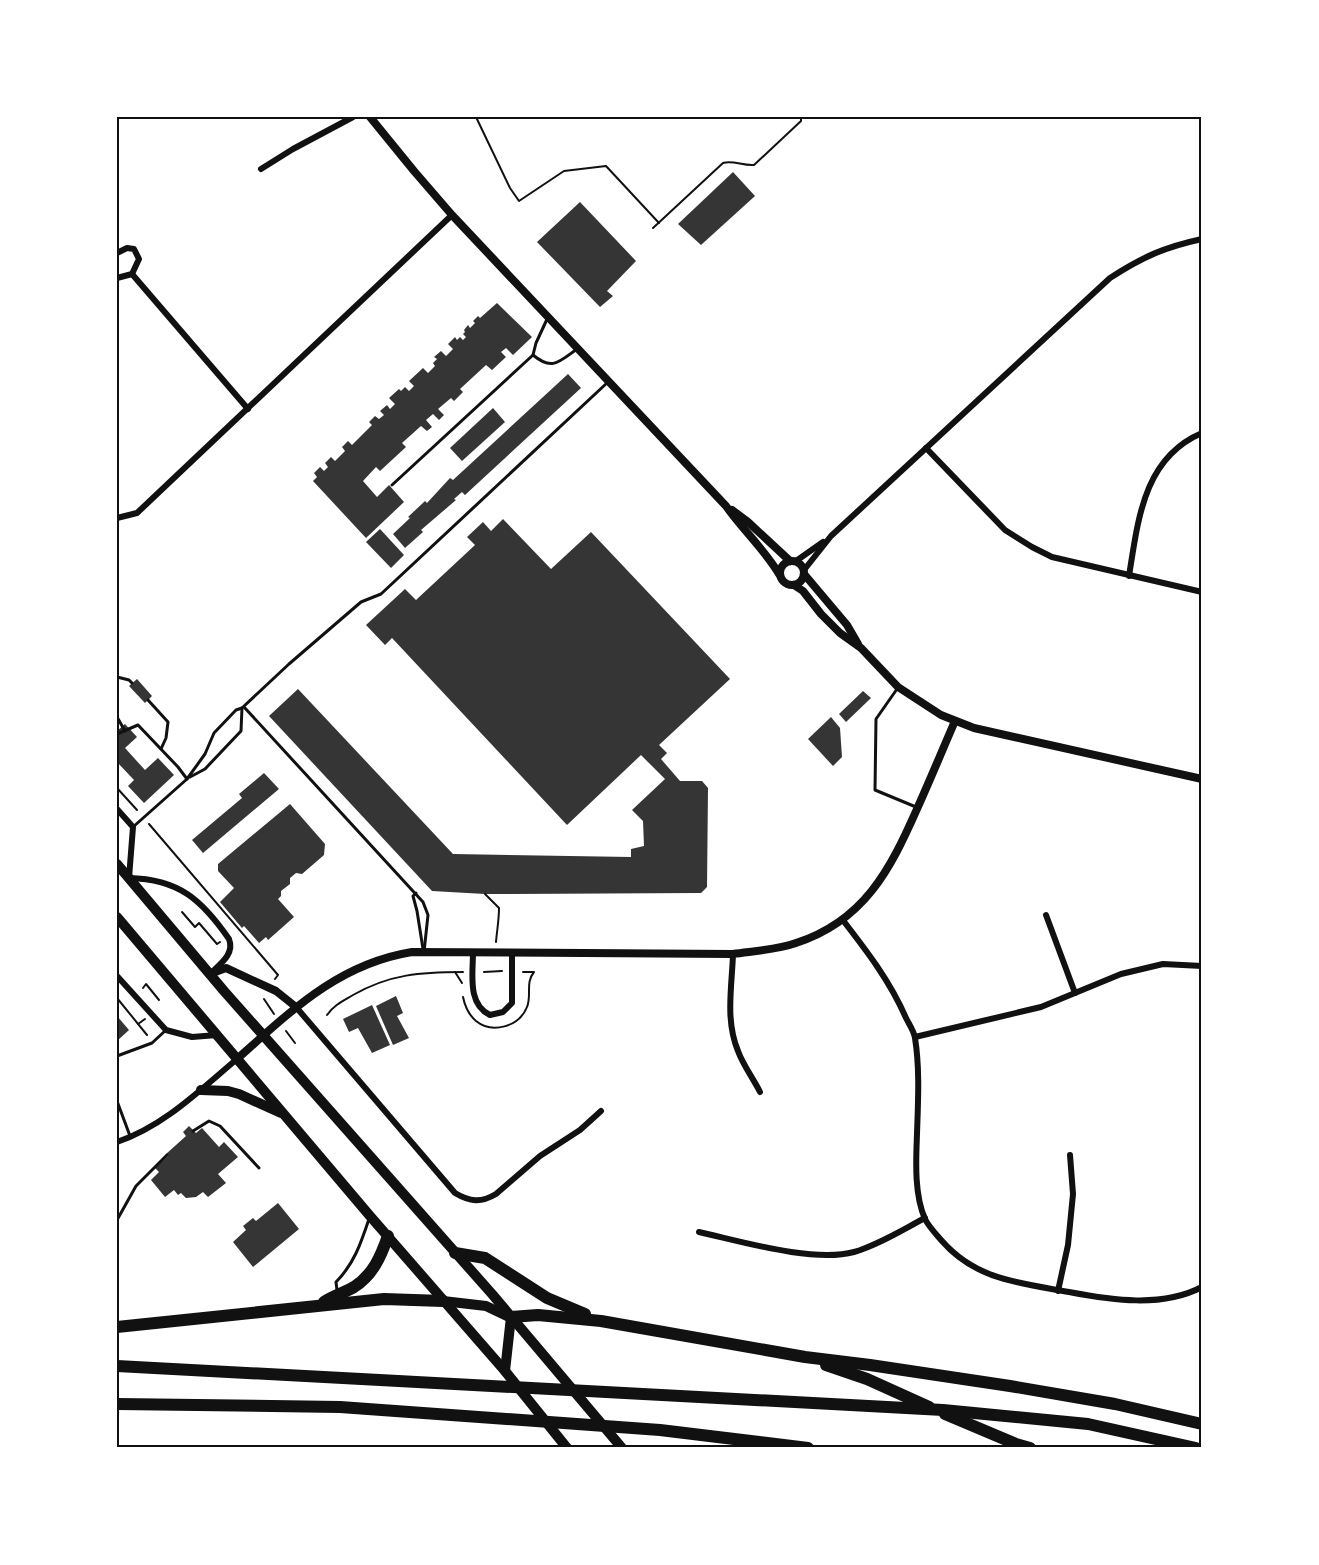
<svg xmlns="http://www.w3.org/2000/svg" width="1319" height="1565" font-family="'DejaVu Sans',sans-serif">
<rect width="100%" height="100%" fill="#fff"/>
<!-- building -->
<g fill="#353535">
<polygon points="733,172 755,196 701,245 678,224"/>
<polygon points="580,202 636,261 607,291 613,296 600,307 537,242"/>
<polygon points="497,303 532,337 513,355 506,348 501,352 506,357 492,370 486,365 460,389 463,392 454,401 451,398 438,409 444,415 439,420 433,414 426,420 432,427 427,431 421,426 402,443 406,447 380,471 376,467 363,481 377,497 389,485 404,502 366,538 313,481 317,477 314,473 320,467 324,471 328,467 325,463 331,457 335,461 345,451 342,447 348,441 352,445 372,425 369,422 375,416 379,419 384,415 380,411 387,405 390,409 395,404 389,398 399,389 401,391 405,387 409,391 414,386 409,381 423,368 428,373 435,366 433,363 437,359 434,357 441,351 446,356 453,349 448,344 455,337 457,340 460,337 463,340 466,337 463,334 465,332 464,330 468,325 470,328 475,323 473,321 478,316 480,318"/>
<polygon points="568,374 581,388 465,495 462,492 454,499 456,500 421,530 423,532 405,548 393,534 410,518 408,517 425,501 427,503 450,478 453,480"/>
<polygon points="493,408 505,422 462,461 450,448"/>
<polygon points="503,519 551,569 591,532 730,679 659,745 667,753 661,759 680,781 702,781 708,788 707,887 701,893 485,894 432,891 269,716 298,689 453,854 631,857 631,849 644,846 643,821 632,810 665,779 641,755 567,825 392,638 385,645 366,625 405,589 416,600 475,545 467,537 483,522 491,531"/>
<polygon points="380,529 404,555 391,568 366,542"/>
<polygon points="137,679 152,696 145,703 129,686"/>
<polygon points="863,691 871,698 846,722 839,714"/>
<polygon points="831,717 840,728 842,757 833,766 808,739"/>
<polygon points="125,724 137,737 125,748 145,770 158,758 174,775 144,803 128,786 134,780 117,762 117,731"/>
<polygon points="264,773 279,789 203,853 192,840 242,798 239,794"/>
<polygon points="290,804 325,844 324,855 302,874 296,873 290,878 290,884 281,891 281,896 278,899 294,917 268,940 266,937 259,943 244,926 242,928 220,902 234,888 218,871 218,864"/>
<polygon points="396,996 403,1013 397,1016 409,1038 393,1045 376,1006"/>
<polygon points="372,1005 390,1045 372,1053 358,1028 349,1032 343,1019"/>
<polygon points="117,1016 129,1030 117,1041"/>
<polygon points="189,1126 196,1133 202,1128 219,1147 224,1142 238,1157 218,1174 226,1183 208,1197 203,1192 196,1197 186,1198 181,1193 178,1195 174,1190 165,1197 151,1180 159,1172 155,1168 168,1156 166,1154 186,1136 183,1132"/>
<polygon points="278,1203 299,1229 253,1267 233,1242 246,1230 243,1226 253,1218 256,1221"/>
</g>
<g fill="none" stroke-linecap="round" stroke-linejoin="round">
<!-- path -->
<g stroke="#111" stroke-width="2">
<polyline points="476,117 510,188 519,201 564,171 606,166 659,223"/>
<path d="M653,228l70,-65c10,-3 20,3 31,2l47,-44v-4"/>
<polyline points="117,788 137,810"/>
<polyline points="149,824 278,975 275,979"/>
<path d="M485,894l14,14c0,12 -2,22 -3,34"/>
<polyline points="182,912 195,927 199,923 217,944 220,942"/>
<polyline points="455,972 462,983"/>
<polyline points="484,972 502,971"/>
<polyline points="143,988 146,984 159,1000"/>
<path d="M463,997c2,10 5,17 13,24 16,13 43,6 51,-14 5,-12 -2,-24 7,-35h-11"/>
<polyline points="117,998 147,1035"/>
<polyline points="264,999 274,1014"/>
<path d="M327,1015c7,-10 16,-14 26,-20 37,-21 68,-23 110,-23"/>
<polyline points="138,1024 145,1019"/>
<polyline points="286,1031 295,1043"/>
</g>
<!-- service -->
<g stroke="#111" stroke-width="3">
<path d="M548,317l-12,26 -3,12c19,16 26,7 44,-6"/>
<polyline points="392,485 533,355"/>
<polyline points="117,677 129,680 132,683"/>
<polyline points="897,689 876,719 875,790 916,807"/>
<polyline points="148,700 168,722 166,738 161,749"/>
<polyline points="244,707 423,902 428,915 424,952"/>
<polyline points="117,717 125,731"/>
<polyline points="117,734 138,725 178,767 187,779"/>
<polyline points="190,777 205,769 241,731 242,708"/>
<polyline points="133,827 187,779 205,754 214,733 236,710 242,708 289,664 361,602 381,594 608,382"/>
<polyline points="416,893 413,896 417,911 423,949"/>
<polyline points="117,1056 152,1043 166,1030"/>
<polyline points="117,1101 130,1136"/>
<polyline points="193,1131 209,1121 220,1126 259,1168"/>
<polyline points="117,1220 136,1186 167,1155"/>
<path d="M337,1290l-1,-8c18,-18 25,-39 33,-63"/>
</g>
<!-- minor -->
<g stroke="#111" stroke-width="6">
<polyline points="261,169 293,149 353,117"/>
<polyline points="117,253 127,248 134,249 139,259 132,274 117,278"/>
<polyline points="132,274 248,409"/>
<polyline points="926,448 1005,530 1032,547 1052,557 1202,592"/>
<polyline points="117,518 137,513 452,215"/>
<polyline points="796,561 823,542"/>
<path d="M804,570l27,-34 279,-258c32,-21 55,-31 92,-39"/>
<path d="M1129,576c9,-55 14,-118 73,-143"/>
<path d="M117,809l16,18 -4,51c50,1 73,22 100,61 6,15 -9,25 -19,35"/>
<polyline points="1046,915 1075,993"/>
<path d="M842,919c24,31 48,62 64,99 3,6 8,13 9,20 5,31 3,65 2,96 -1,26 -3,60 8,85 4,8 11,15 17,22 34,39 78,42 127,51 42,8 93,16 133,-5"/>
<path d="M473,952c0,22 -6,52 17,63l13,-3 9,-9v-50"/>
<path d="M733,954c-1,32 -8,66 5,97 5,14 15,27 22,41"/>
<polyline points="117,976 166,1030 192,1037 217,1035"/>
<path d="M296,1007l159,186c15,9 26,10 41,1l44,-38 40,-26 21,-19"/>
<polyline points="915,1037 1041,1007 1121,974 1163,964 1202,966"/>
<path d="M117,1142c47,-16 83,-52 120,-83"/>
<path d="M699,1232c41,9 114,31 155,20 24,-7 48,-22 71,-34"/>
<polyline points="1058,1291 1068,1245 1073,1194 1070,1155"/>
</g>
<!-- tertiary -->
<g stroke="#111" stroke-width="8">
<path d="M370,117l44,54 38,44 274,291c16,23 39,44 53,68"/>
<polyline points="732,510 748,522 790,561"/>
<circle cx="792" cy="573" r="12"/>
<polyline points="804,574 847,625 858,644"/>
<polyline points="794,585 803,591 821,614 840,633 861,648 898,687 941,715 974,728 1202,779"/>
<polyline points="210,974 226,968 276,991 296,1007"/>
<path d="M237,1059c54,-48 101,-95 175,-107l321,2c21,-3 43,-4 63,-11 68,-22 94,-73 121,-134 13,-29 25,-58 38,-88"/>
</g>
<!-- primary -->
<g stroke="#111" stroke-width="10">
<polyline points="117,864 224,991 492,1294 622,1448"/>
<polyline points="117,917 370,1216 505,1371 567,1448"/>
<polyline points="201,1090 228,1091 239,1094 281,1113"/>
<polyline points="443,1301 486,1306 507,1316"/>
<polyline points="505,1371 511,1317"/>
</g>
<!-- motorway -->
<g stroke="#111" stroke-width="12">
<polyline points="455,1253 485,1258 547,1298 585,1314"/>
<path d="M324,1302c9,-6 20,-9 30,-15 19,-12 27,-31 34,-51"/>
<polyline points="511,1317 538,1315 601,1321 805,1357 870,1365 1010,1386 1115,1404 1202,1424"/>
<polyline points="117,1327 384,1299 443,1301"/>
<polyline points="826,1365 867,1379 929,1407"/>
<polyline points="117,1366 943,1410 1088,1424 1196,1448"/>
<polyline points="117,1404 340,1407 660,1430 808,1448"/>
<polyline points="945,1414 1016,1444 1030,1448"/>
</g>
</g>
<!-- border -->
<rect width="1319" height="1565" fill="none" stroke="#ffffff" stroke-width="237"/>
<rect x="118" y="118" width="1082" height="1328" fill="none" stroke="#111" stroke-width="2"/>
</svg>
